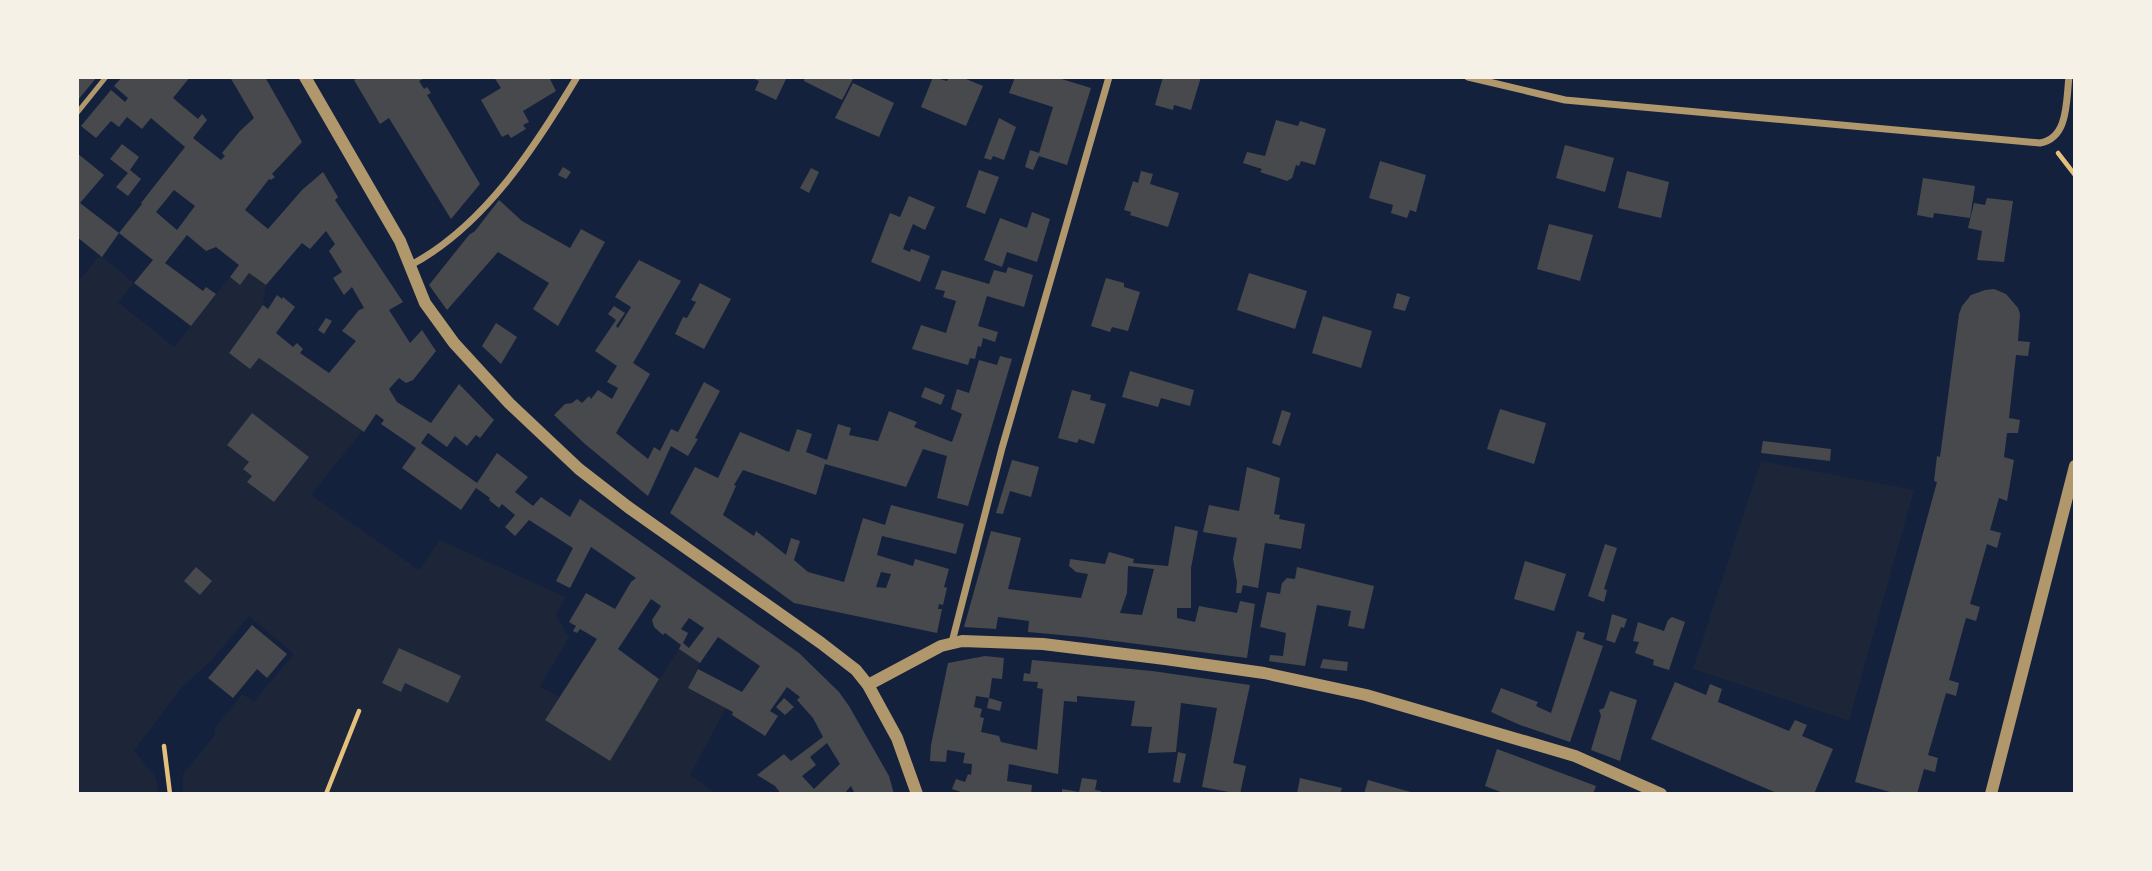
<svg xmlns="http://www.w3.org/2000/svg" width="2152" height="871" font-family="Lato,sans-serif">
<rect width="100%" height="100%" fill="#14213d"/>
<!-- green -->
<g fill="#1d2539" fill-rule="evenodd">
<path d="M100,255l34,28 -16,19 56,45 56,-70 10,7 9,-11 17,12 -3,20 -34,48 21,15 9,-10 103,73 -51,64 108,75 21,-30 125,57 -9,19 13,21 -29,50 20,10 -15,23 65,41 14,-25 55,-87 21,14 -12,25 38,20 -36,67 27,19h-534v-20l32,-39v-7l27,-34 12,7 40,-47 -45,-38 -37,44 -30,27 -48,63 22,28 2,16h-81v-511zM252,413l57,44 -35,45 -27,-20 5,-6 -9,-7 6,-7 -22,-17zM400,648l61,29 -13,26 -43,-20 -4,9 -19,-9z"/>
<polygon points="1761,461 1914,490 1849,721 1693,669"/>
</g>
<!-- building -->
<g fill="#48494c" fill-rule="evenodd">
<polygon points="77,77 97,77 77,101"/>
<path d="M122,77h68l-17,21 25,21 4,-5 5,6 -14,18 28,22 4,-4 -3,-3 18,-22 14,-13 -24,-41h35l37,65 -30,32 3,3 -4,3 -2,-1 -24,31 23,19 34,-39 21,-18 15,25 -3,3 68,102 -14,8 21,33 12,-13 14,21 -23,29 -7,3 -7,-5 -10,11 8,13 34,21 28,-39 35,36 -14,18 -4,-3 -9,11 -12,-10 -8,11 -19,-14 -7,10 56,40 20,-30 31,24 -13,15 18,14 8,-9 29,20 10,-18 219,154 40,39 10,14 40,70 5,18h-39l-4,-8 -7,8h-63l-6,-8 -18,-11 27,-21 7,7 32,-24 -10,-19 -16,-18 3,-3 -13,-10 -17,24 8,5 -13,20 -33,-21 1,-3 -45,-24 10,-19 44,23 18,-26 -42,-29 -18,26 -21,-14 2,-4 -16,-12 -2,2 -9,-8 -2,-7 9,-14 -10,-7 -33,50 41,30 -49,82 -65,-41 52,-81 -17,-10 -3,4 -4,-2 3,-5 -7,-4 17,-29 29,16 16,-27 5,-4 -45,-31 -21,41 -14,-7 17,-33 -44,-28 -14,16 -10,-9 10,-12 -13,-11 -3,4 -10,-8 1,-2 -14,-10 -15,22 -59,-42 14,-20 -35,-24 3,-4 -8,-6 -12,18 -105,-74 -9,11 -21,-16 34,-48 5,4 9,-14 5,4 1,-2 12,10 -19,26 17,14 4,-4 6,6 -3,4 29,20 21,-25 6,-7 -14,-10 17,-21 5,-2 -12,-21 -8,8 -11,-17 9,-6 -13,-21 6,-7 -9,-13 -16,18 -8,-6 -36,42 -17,-12 -9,12 -10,-8 9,-12 -23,-18 -10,4 -19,-16 -22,28 38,28 3,-4 10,7 -25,32 -57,-43 19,-23 -34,-27 23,-29 -1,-1 44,-56 -34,-29 -9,11 -15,-12 -8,10 -8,-6 -15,17 -15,-12 30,-36 14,12 3,-4 -14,-12zM174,190l21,16 -18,24 -21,-18zM689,618l15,10 -15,20 -6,-5 5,-10 -7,-4zM827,743l13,21 -26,25 -12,-13 14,-11 -6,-8z"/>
<polygon points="360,77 427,77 419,81 424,89 427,87 431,93 427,95 480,184 451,219 389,118 380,124 354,80"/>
<polygon points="494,77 552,77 550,79 556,91 523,111 529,122 523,125 526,129 511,138 508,134 502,137 481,100 501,88"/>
<polygon points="750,77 787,77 776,100 755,90 759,81"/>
<polygon points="805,77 854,77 842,100 804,81"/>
<polygon points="933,77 947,81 949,77 961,77 983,86 966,126 921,107"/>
<polygon points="1015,77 1055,77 1091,88 1067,165 1039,156 1033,170 1025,167 1030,150 1039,153 1053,107 1009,93"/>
<polygon points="1163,77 1201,77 1191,110 1174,105 1173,110 1155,105"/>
<polygon points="853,83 894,103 879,137 835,118"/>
<polygon points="999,118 1016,127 1004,160 993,156 991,160 984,158"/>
<polygon points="1276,120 1298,126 1300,121 1326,129 1315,165 1301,161 1299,166 1296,165 1292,178 1287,181 1260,172 1262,169 1243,163 1247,152 1265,156"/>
<polygon points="122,144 139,157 130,170 141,179 128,196 116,187 128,173 110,159"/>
<polygon points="1565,145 1614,158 1605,192 1556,178"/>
<polygon points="77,153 104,175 80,203 119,233 102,257 77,237"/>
<polygon points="1380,161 1426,175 1416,212 1410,210 1407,218 1391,213 1393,205 1369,198"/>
<polygon points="563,167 571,172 566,179 558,175"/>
<polygon points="811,168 819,172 809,193 800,188"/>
<polygon points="979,170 999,177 985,214 966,207"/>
<polygon points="1141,171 1153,174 1150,184 1179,193 1168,227 1130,215 1131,212 1124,210 1133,181 1138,183"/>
<polygon points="1627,171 1669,182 1661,218 1618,208"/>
<polygon points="1923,178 1975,186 1970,218 1934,213 1933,218 1917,215"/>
<polygon points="909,196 935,207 925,230 913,224 903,249 910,252 911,249 930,256 920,282 871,262 890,213 900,217"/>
<polygon points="1987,198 2013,201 2004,262 1977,260 1982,231 1968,228 1974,203 1985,205"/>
<polygon points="499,200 522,221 570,248 581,229 605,242 558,326 533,309 549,283 498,252 447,310 429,285 469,235 475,231"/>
<polygon points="1032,212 1050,219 1037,262 1007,252 1002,267 984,260 1000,218 1027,228"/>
<polygon points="1549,224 1593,235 1580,281 1537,269"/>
<polygon points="639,260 681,281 633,363 650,374 616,433 648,459 654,447 660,451 671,429 678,432 704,382 720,391 695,438 698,439 688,456 671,446 648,496 585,444 554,415 565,404 572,403 577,399 582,403 589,396 591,399 598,390 612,399 618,388 607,382 617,366 595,351 616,320 608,314 614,306 625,313 616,326 618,328 631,307 615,297"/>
<polygon points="1008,267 1033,275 1024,307 987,296 978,326 998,332 995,342 983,338 981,347 978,346 975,359 970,358 968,365 912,349 921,325 946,333 956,301 943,297 945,291 935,289 942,270 989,284 994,270 1006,273"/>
<polygon points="1249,273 1307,291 1295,329 1237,310"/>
<polygon points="1106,278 1124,283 1124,287 1140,292 1128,331 1112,327 1110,332 1091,326"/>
<polygon points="700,283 731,299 704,349 675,334 683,317 687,318 696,302 691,300"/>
<polygon points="1994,289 2006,294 2018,308 2020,314 2018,341 2030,342 2028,356 2016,355 2009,418 2020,420 2018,433 2007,433 2004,457 2014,460 2007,501 1999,498 1990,530 2001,533 1997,548 1987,544 1970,604 1980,607 1976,621 1966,618 1949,680 1959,683 1956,696 1946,693 1928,755 1938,758 1935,772 1924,769 1917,794 1897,794 1855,782 1937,482 1934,481 1937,456 1940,457 1959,314 1962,306 1971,295 1985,290"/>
<polygon points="1397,293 1410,297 1405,311 1393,308"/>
<polygon points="1323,316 1372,331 1361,368 1312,353"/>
<polygon points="326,318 332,321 324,334 318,330"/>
<polygon points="496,323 517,337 501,364 482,346"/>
<path d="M1000,356l12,3 -44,147 -31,-8 10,-42 -24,-7 -17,38 -81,-23 -9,31 -73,-25 -9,15 2,1 -13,29 31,21 2,-5 30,24 5,-17 9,3 -6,19 14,12 36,10 19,-64 22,7 6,-20 73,19 -8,30 -74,-18 -5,19 36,11 2,-7 34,10 -5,18 3,1 -4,17 -4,-1 -1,5h4l-5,24 -143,-30 -124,-90 25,-46 23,11 22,-46 49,20 8,-23 15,5 -6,18 21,8 11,-36 13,4 -2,7 29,6 11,-30 28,11 -3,5 38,15 10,-28 -11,-5 6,-20 12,4 10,-33 18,5zM881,572l10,2 -5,14 -10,-1z"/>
<polygon points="1130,371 1194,390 1190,406 1161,398 1158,407 1122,397"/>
<polygon points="925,387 945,395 941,405 921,397"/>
<polygon points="1072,390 1091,395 1090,400 1106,404 1094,444 1079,439 1077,443 1058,438"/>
<polygon points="1500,409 1546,423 1534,464 1487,449"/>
<polygon points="1282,410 1291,413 1280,446 1272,443"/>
<polygon points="252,413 309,457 274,502 247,482 252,476 243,469 249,462 227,445"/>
<polygon points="1763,441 1831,449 1830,461 1761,453"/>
<polygon points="1012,460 1039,467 1031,497 1010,491 1003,514 996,513"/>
<polygon points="1247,467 1280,478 1274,514 1280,515 1279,519 1305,524 1301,549 1265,543 1258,588 1243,585 1241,593 1236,593 1237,582 1233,559 1237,538 1203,532 1209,505 1239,511"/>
<path d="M1175,526l23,5 -7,37v40h-14v10l18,4 4,-16 38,7 3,-12 15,3 -8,54 -164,-21 -55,-5 1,-11 -31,-4 -2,12 -32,-2 27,-96 30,7 -13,51 73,9 7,-24 -12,-2 -7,-6 1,-7 35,5 4,-12 25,7 -1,4 35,3zM1128,566l26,3 -12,46 -22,-2 7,-20z"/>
<polygon points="1605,544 1617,548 1604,589 1607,590 1604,602 1588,596"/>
<polygon points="1525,561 1566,574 1554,611 1514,599"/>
<polygon points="196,567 212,581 200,595 184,581"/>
<polygon points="1297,567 1374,586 1364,629 1348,626 1351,611 1317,605 1305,666 1269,661 1270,655 1283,656 1286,633 1260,627 1267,592 1280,594 1282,583 1287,578 1295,579"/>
<polygon points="1612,614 1627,619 1624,628 1621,627 1615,643 1606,640"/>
<polygon points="1672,617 1685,622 1669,670 1653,665 1654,660 1635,653 1639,642 1633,641 1638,622 1664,631 1668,620"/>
<polygon points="252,625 287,654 267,678 257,669 233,698 208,678"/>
<polygon points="1577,631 1585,633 1583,639 1603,646 1570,742 1520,725 1491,712 1501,688 1538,702 1536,706 1551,713"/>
<polygon points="399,648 461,676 448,703 405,683 401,692 382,683"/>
<polygon points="985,656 1004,658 1002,679 992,678 989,698 976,696 974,707 982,709 980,717 984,718 981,732 999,736 1001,742 1037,750 1043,689 1037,688 1038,682 1023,681 1024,673 1030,674 1032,660 1152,671 1250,685 1233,763 1246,766 1240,794 1202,787 1217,708 1181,703 1176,752 1148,753 1152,727 1131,726 1135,701 1077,696 1077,702 1064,701 1058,774 1009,764 1007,781 1032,785 1031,794 960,794 961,792 952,789 956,779 965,782 968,774 971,775 972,764 963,763 965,753 947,750 946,762 930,761 931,745 948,663"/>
<polygon points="1323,659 1348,662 1347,671 1320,668"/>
<polygon points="1675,682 1706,695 1710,684 1722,689 1718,702 1789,731 1795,720 1807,725 1802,736 1833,749 1814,794 1779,794 1651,739"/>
<polygon points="1610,691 1637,700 1620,761 1591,750 1601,716 1599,710 1604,708"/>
<polygon points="784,698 794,707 785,715 776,707"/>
<polygon points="989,698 1002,702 1000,711 987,708"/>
<polygon points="1497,749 1596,786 1593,794 1506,794 1485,786"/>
<polygon points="1178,752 1186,754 1180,783 1173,782"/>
<polygon points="1082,778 1097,780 1095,790 1101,791 1100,794 1062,794 1062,789 1079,792"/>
<polygon points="1300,778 1342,788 1340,794 1297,794"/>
<polygon points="1368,780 1414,793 1414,794 1364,794"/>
</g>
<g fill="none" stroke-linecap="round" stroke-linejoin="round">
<!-- path -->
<g stroke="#e5c07b" stroke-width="4.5">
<polyline points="2058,153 2075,175"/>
<polyline points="164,746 170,794"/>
<polyline points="326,794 359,711"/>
</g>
<!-- service -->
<polyline stroke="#b1986c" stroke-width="5" points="77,113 106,77"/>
<!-- minor -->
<g stroke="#b1986c" stroke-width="7">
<path d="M1468,77l97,23 475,43c29,-5 26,-43 29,-66"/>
<path d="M409,266c75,-39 126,-119 168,-189"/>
<polyline points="952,642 1002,448 1109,77"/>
</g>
<!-- tertiary -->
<g stroke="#b1986c" stroke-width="12">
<polyline points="305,77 400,241 425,303 454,343 509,403 579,469 628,507 821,643 856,670 868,685 897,738 917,794"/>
<polyline points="868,685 941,646 962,641 1043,644 1165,659 1264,673 1366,695 1575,756 1661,794"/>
<polyline points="1991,794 2075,466"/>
</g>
</g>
<!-- border -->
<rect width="2152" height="871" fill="none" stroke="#f6f1e7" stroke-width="158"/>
</svg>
